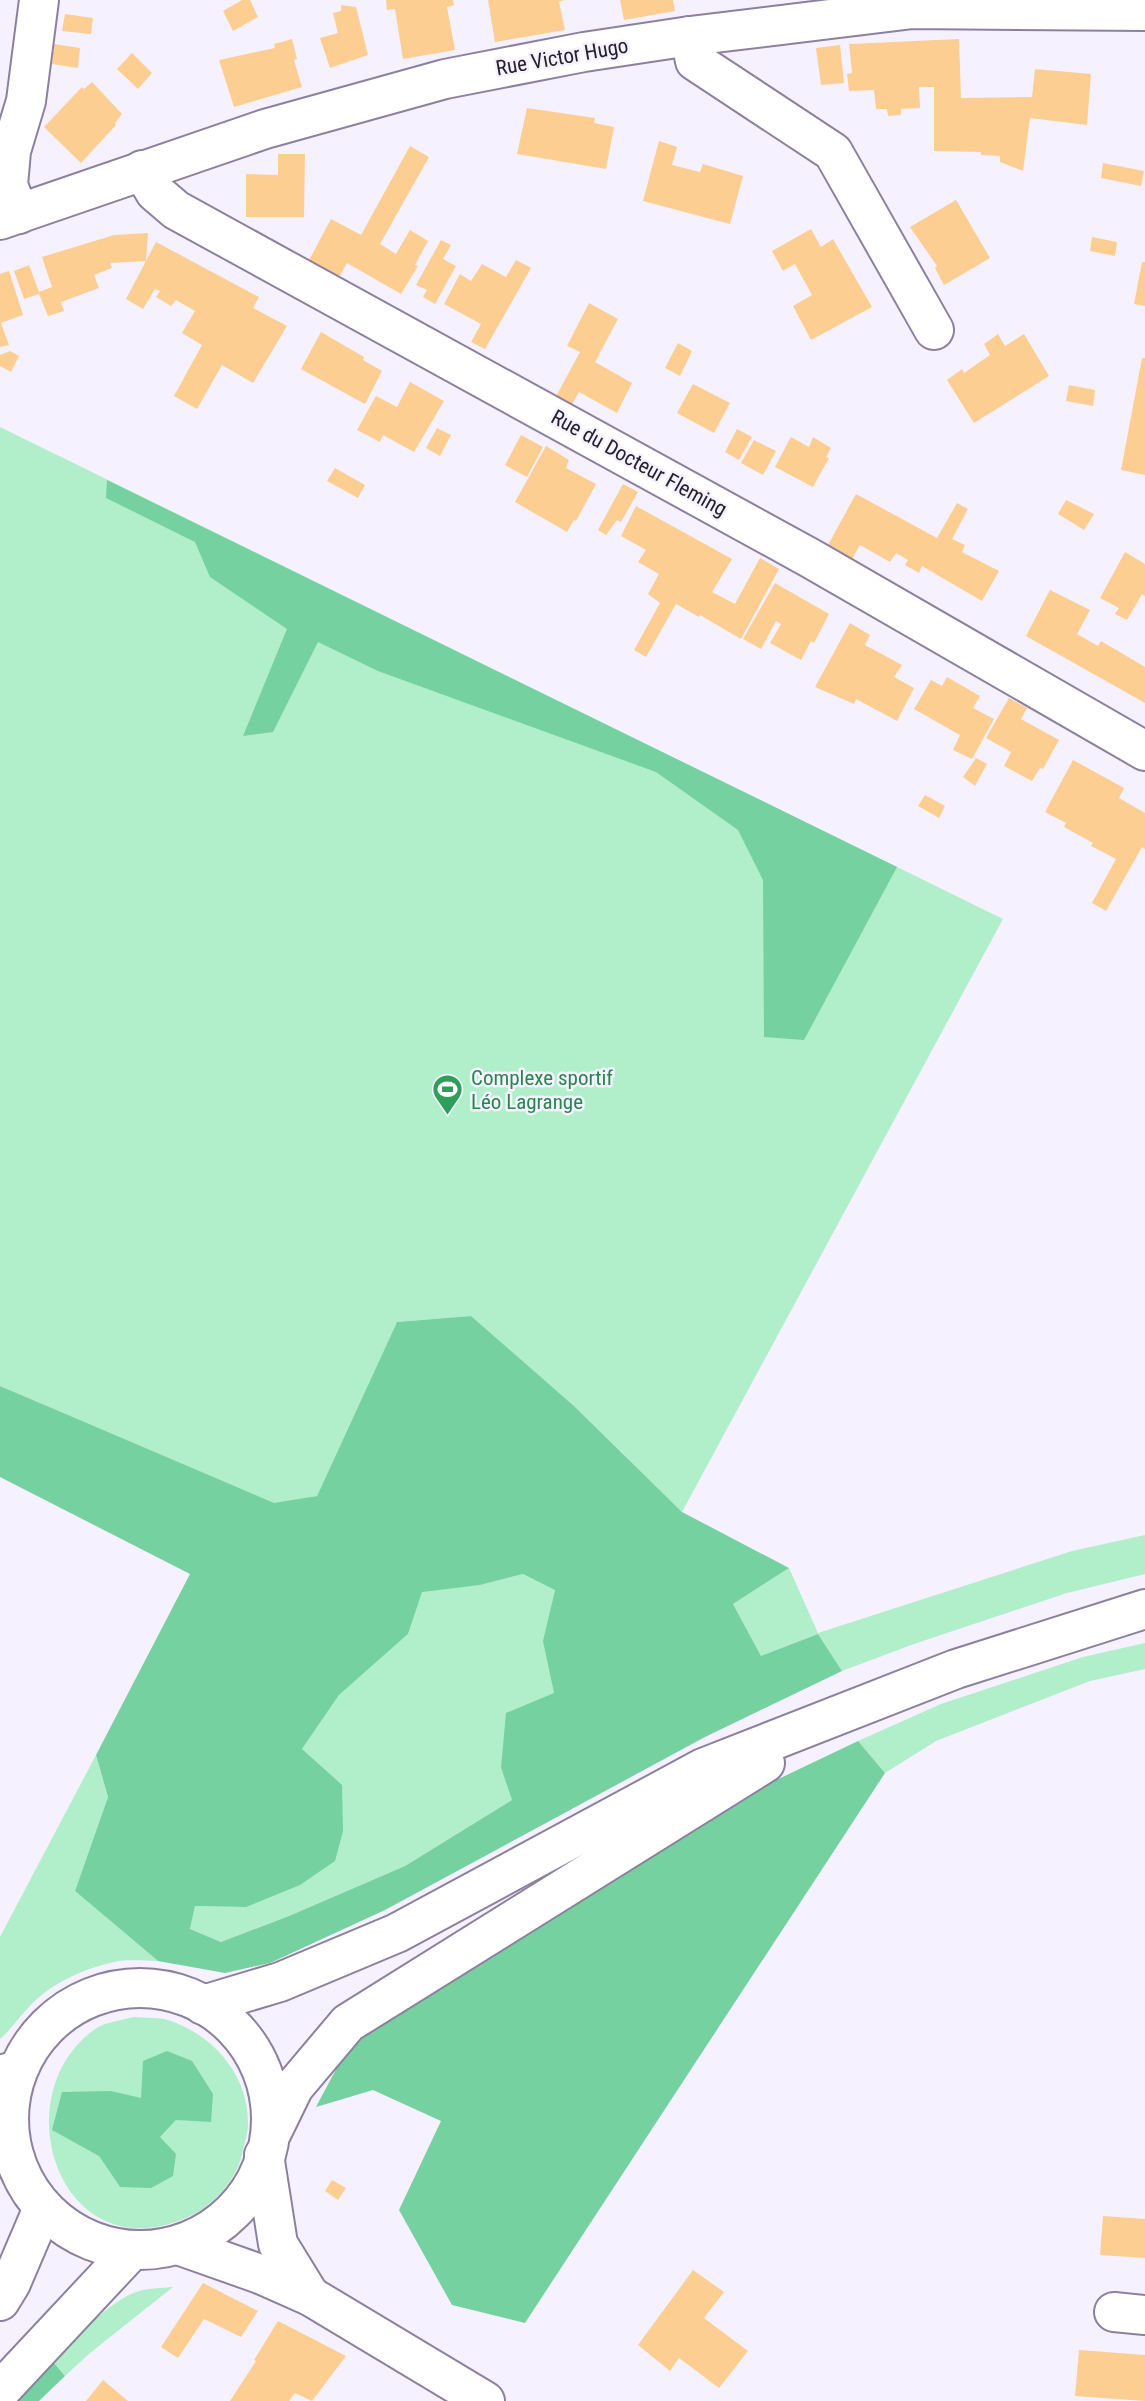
<svg xmlns="http://www.w3.org/2000/svg" width="1145" height="2401" font-family="'Roboto Condensed',sans-serif">
<rect width="100%" height="100%" fill="#f6f1ff"/>
<!-- green -->
<g fill="#b1eeca" fill-rule="evenodd">
<polygon points="0,427 1003,919 682,1512 574,1406 471,1316 397,1322 317,1496 273,1504 0,1386"/>
<polygon points="1145,1535 1145,1574 1067,1593 914,1644 842,1671 818,1634 761,1656 733,1604 789,1568 818,1633 1072,1551"/>
<polygon points="523,1574 555,1589 544,1641 554,1693 501,1768 512,1800 405,1866 289,1916 221,1942 190,1929 195,1906 247,1907 302,1749 339,1695 408,1634 422,1591 480,1585"/>
<polygon points="1145,1643 1145,1669 1090,1681 936,1741 885,1773 858,1741 941,1704 1083,1657"/>
<path d="M96,1755l12,42 -33,94 83,70c-14,0 -30,-2 -44,1 -31,7 -63,21 -85,45 -11,11 -18,23 -29,32v-102z"/>
<path d="M134,2017c11,1 26,0 37,4 43,15 78,55 77,103 0,8 -3,18 -5,26 -5,28 -29,56 -55,67 -129,58 -188,-125 -90,-190 10,-5 24,-7 36,-10zM111,2091l100,30 -35,-1 -17,17 -39,50 -21,-31z"/>
<path d="M173,2287l-83,66 -25,23 -11,-13c25,-25 51,-61 85,-72 11,-3 23,-3 34,-4z"/>
</g>
<!-- forest -->
<g fill="#75d19f" fill-rule="evenodd">
<polygon points="107,480 897,867 804,1040 764,1037 763,880 738,830 656,772 378,671 318,642 273,732 243,736 287,629 210,577 195,542 106,498"/>
<path d="M471,1316l103,90 108,106 107,56 -56,36 28,52 57,-22 24,37 -137,66 -320,173 -115,53 -45,10 -67,-12 -83,-70 33,-94 -12,-42 94,-181 -190,-97v-91l274,117 43,-7 80,-174zM523,1574l32,16 -12,51 11,52 -48,20 -5,55 11,32 -107,66 -116,50 -68,26 -31,-13 5,-23 51,1 54,-22 35,-24 8,-30 -1,-46 -40,-36 37,-54 69,-61 14,-42 58,-7z"/>
<polygon points="858,1741 885,1773 525,2323 452,2305 399,2210 441,2121 373,2090 316,2107 342,2058 369,2031 724,1805"/>
<polygon points="167,2051 192,2061 213,2094 211,2122 176,2120 160,2137 176,2154 173,2176 151,2188 120,2187 99,2156 52,2130 62,2092 111,2091 141,2098 143,2061"/>
<polygon points="54,2363 65,2376 39,2401 14,2401"/>
</g>
<!-- building -->
<g fill="#fcce92">
<polygon points="242,0 250,0 258,17 233,31 223,11"/>
<polygon points="386,0 453,0 454,5 447,7 455,50 403,59 395,9 387,10"/>
<polygon points="488,0 565,0 559,2 565,30 495,42"/>
<polygon points="620,0 673,0 675,11 624,20"/>
<polygon points="341,5 356,7 368,55 330,68 320,38 338,33 333,13 341,11"/>
<polygon points="65,14 93,18 91,34 62,31"/>
<polygon points="292,39 297,59 294,60 302,87 234,107 219,60 275,48 274,44"/>
<polygon points="959,39 961,98 1032,97 1035,69 1091,74 1087,125 1030,118 1023,171 1000,162 1000,156 981,155 981,152 934,151 934,87 919,87 920,108 901,109 901,115 888,116 887,109 876,109 874,90 849,91 847,74 852,73 849,44"/>
<polygon points="54,44 80,48 78,68 52,64"/>
<polygon points="840,45 844,83 821,85 816,48"/>
<polygon points="132,53 152,73 138,89 117,69"/>
<polygon points="92,82 122,114 115,123 116,125 81,163 44,127 82,87 84,89"/>
<polygon points="527,108 595,118 594,123 614,127 606,169 517,154"/>
<polygon points="659,141 677,147 672,165 700,172 703,164 743,176 730,224 643,201"/>
<polygon points="410,146 429,157 380,244 396,254 410,230 428,241 415,265 418,266 401,294 347,263 337,281 307,264 331,219 361,235"/>
<polygon points="278,154 305,154 304,217 246,217 246,174 278,175"/>
<polygon points="1103,163 1144,171 1141,186 1101,178"/>
<polygon points="956,200 990,258 944,285 935,268 937,266 910,227"/>
<polygon points="811,229 821,247 833,239 872,307 811,340 793,306 812,295 795,264 783,271 772,251"/>
<polygon points="148,233 146,261 156,242 259,297 253,308 287,326 253,383 222,365 197,409 174,396 202,345 182,333 195,311 176,300 171,306 156,297 160,291 155,289 143,309 126,299 146,261 110,263 112,268 94,275 99,288 61,302 64,311 48,316 39,294 24,299 14,271 29,265 39,292 52,287 42,257 114,235"/>
<polygon points="1092,237 1117,242 1115,256 1090,251"/>
<polygon points="441,240 451,245 443,259 456,266 435,304 423,297 427,290 416,285"/>
<polygon points="516,260 531,268 485,349 471,342 481,324 444,304 460,274 471,281 482,264 506,277"/>
<polygon points="1142,262 1145,262 1145,306 1134,304"/>
<polygon points="9,271 23,315 1,323 9,345 0,347 0,274"/>
<polygon points="589,303 618,319 595,362 632,383 617,413 579,392 570,408 554,400 580,352 567,346"/>
<polygon points="321,332 364,357 363,360 382,371 365,404 301,369"/>
<polygon points="998,334 1005,346 1024,334 1049,376 974,423 947,380 962,369 964,373 990,355 984,344"/>
<polygon points="678,343 692,351 680,376 665,368"/>
<polygon points="10,351 19,356 11,372 0,366 0,355"/>
<polygon points="1142,358 1145,358 1145,475 1121,470"/>
<polygon points="410,382 444,401 414,452 383,435 380,442 357,430 376,396 397,407"/>
<polygon points="693,384 730,403 714,433 677,413"/>
<polygon points="1069,385 1095,390 1093,406 1066,401"/>
<polygon points="437,428 451,435 440,456 426,448"/>
<polygon points="737,429 752,437 739,460 725,452"/>
<polygon points="521,435 543,447 527,477 505,465"/>
<polygon points="791,437 809,447 813,437 831,448 826,457 829,458 813,487 775,467"/>
<polygon points="754,440 776,451 763,475 741,463"/>
<polygon points="546,446 569,460 566,468 596,484 576,521 574,520 567,532 515,502"/>
<polygon points="335,468 365,485 358,498 327,481"/>
<polygon points="623,484 638,492 621,522 617,520 606,535 598,530"/>
<polygon points="856,494 937,538 957,503 968,509 952,539 965,545 962,552 999,571 982,601 922,566 919,573 905,565 908,560 896,553 890,562 860,545 852,559 828,545"/>
<polygon points="1066,500 1094,514 1084,530 1058,514"/>
<polygon points="636,506 732,559 712,592 735,604 760,558 779,569 741,639 700,615 699,617 676,604 646,657 634,650 660,603 648,594 659,574 638,562 646,550 621,536"/>
<polygon points="1125,552 1145,564 1145,596 1142,594 1127,620 1115,614 1119,608 1100,598"/>
<polygon points="775,583 829,614 814,643 811,641 801,660 770,643 781,624 776,621 761,649 743,639"/>
<polygon points="1050,590 1090,610 1077,634 1098,646 1101,641 1145,667 1145,703 1026,636"/>
<polygon points="850,623 870,635 865,645 902,665 894,677 914,688 897,721 856,699 854,704 815,687"/>
<polygon points="947,677 980,696 973,708 994,719 972,759 953,750 960,735 914,709 931,680 942,686"/>
<polygon points="1009,698 1027,708 1021,719 1059,740 1043,769 1040,768 1032,781 1004,766 1011,752 986,738"/>
<polygon points="976,758 987,764 975,786 963,777"/>
<polygon points="1073,760 1124,788 1119,798 1145,813 1145,849 1142,847 1106,911 1092,903 1116,859 1091,846 1093,843 1064,827 1066,823 1045,812"/>
<polygon points="925,795 945,806 939,818 918,806"/>
<polygon points="332,2180 346,2188 338,2200 325,2191"/>
<polygon points="1103,2216 1145,2219 1145,2258 1100,2255"/>
<polygon points="693,2270 724,2292 704,2318 748,2351 719,2388 679,2358 670,2371 638,2345"/>
<polygon points="203,2283 258,2311 241,2337 204,2319 178,2358 161,2347"/>
<polygon points="278,2321 346,2356 312,2401 295,2393 289,2401 230,2401 256,2361 254,2360"/>
<polygon points="1079,2350 1145,2355 1145,2401 1075,2396"/>
<polygon points="103,2380 128,2401 86,2401"/>
</g>
<g fill="none" stroke-linecap="round" stroke-linejoin="round">
<defs>
<g id="minor">
<polyline points="690,36 695,61 833,152 934,330"/>
<polyline points="142,170 155,192 176,210 810,558 1145,751"/>
<polyline points="19,214 8,185 11,151 26,101 39,0"/>
<polyline points="0,220 265,129 445,79 584,52 690,36 913,9 1145,11"/>
<polyline points="1114,2312 1145,2315"/>
</g>
<g id="tertiary">
<polyline points="0,2075 18,2070"/>
<polyline points="0,2150 15,2158"/>
<polyline points="264,2155 278,2244 310,2296"/>
<polyline points="178,2245 260,2274 310,2296 485,2401"/>
</g>
<g id="secondary">
<circle cx="140" cy="2119" r="131"/>
<polyline points="203,2005 280,1982 397,1933 703,1768 956,1669 1145,1609"/>
<polyline points="272,2132 294,2087 348,2023 765,1763"/>
<polyline points="0,2301 11,2283 43,2208"/>
<polyline points="0,2391 131,2251"/>
</g>
</defs>
<!-- minor casing -->
<use href="#minor" stroke="#8c809f" stroke-width="42"/>
<!-- tertiary casing -->
<use href="#tertiary" stroke="#8c809f" stroke-width="42"/>
<!-- secondary casing -->
<use href="#secondary" stroke="#8c809f" stroke-width="42"/>
<!-- minor -->
<use href="#minor" stroke="#fff" stroke-width="38"/>
<!-- tertiary -->
<use href="#tertiary" stroke="#fff" stroke-width="38"/>
<!-- secondary -->
<use href="#secondary" stroke="#fff" stroke-width="38"/>
</g>
<!-- icons -->
<defs>
<symbol id="stadium-pin" viewBox="-11 -11 22 30"><path d="M0 17L-7.5 6A9.5 9.5 0 1 1 7.5 6Z" fill="#2e9e5b" stroke="#f6f1ff"/><path d="M0-5a6.5 5 0 1 0 0 10a6.5 5 0 1 0 0-10ZM-3.5-1.8h7v3.6h-7Z" fill="#fff"/></symbol>
</defs>
<g fill-rule="evenodd">
<use href="#stadium-pin" x="430" y="1072" width="35" height="47"/>
</g>
<g text-anchor="middle" stroke-width="5" stroke-linejoin="round" paint-order="stroke">
<!-- street labels -->
<g font-size="21" fill="#24202c" stroke="#f6f1ff">
<text transform="translate(562 57) rotate(-10)" y="7">Rue Victor Hugo</text>
<text transform="translate(639 463) rotate(29)" y="7">Rue du Docteur Fleming</text>
</g>
<!-- leisure labels -->
<g font-size="21" fill="#27864d" stroke="#f6f1ff" text-anchor="start">
<text x="471" y="1085">Complexe sportif<tspan x="471" dy="24">Léo Lagrange</tspan></text>
</g>
</g>
</svg>
